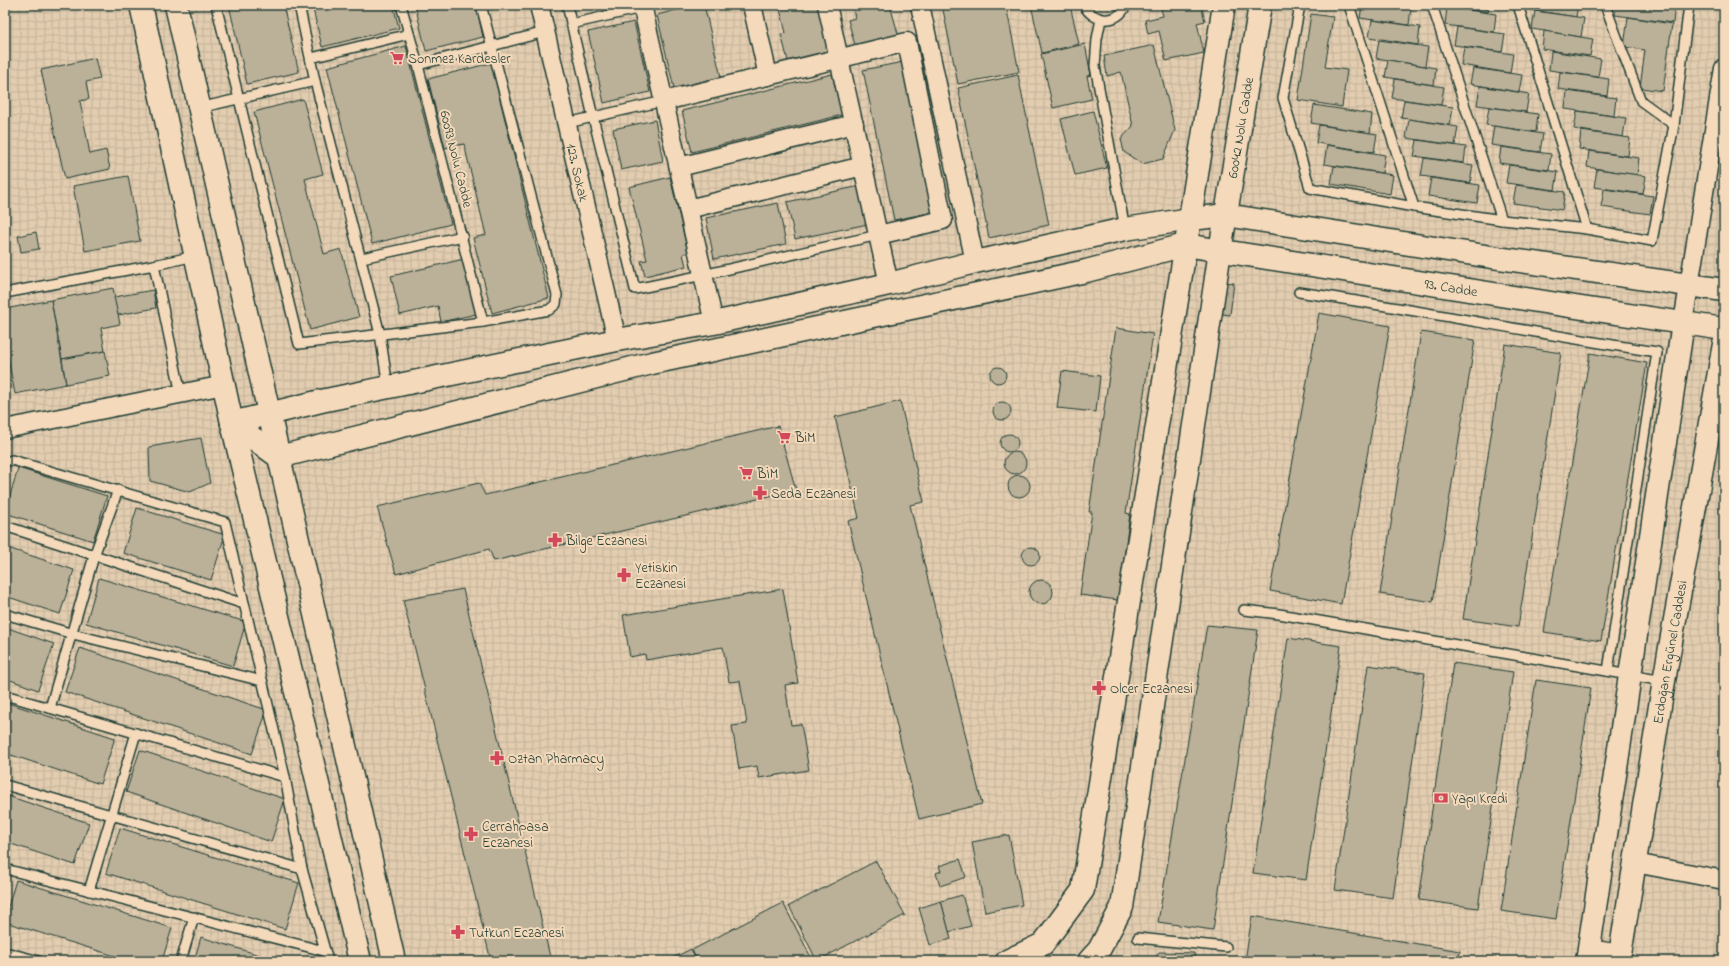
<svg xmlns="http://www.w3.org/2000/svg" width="1729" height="966" font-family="'Indie Flower',sans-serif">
<defs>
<pattern id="industrial-grid" width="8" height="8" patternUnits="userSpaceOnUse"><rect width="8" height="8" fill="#e3cdb0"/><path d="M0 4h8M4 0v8" fill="none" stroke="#c2b198"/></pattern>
</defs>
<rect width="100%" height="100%" fill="#f4d9bb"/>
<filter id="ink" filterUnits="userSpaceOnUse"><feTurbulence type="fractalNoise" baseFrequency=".025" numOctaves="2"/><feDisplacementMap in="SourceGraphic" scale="8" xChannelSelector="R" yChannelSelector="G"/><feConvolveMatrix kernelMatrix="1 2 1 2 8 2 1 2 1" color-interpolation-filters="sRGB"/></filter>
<g filter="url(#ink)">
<!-- industrial -->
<rect fill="url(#industrial-grid)" x="5" y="5" width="1719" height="956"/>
<!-- building -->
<g fill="#bbb098" stroke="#1f3d34">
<polygon points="229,5 283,5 299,72 247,84"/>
<polygon points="312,5 393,5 399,28 322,47"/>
<polygon points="415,5 476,5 483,37 426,51"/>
<polygon points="696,5 704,5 721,77 674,88 657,15"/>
<polygon points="779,5 824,5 836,49 788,61 781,34 786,33"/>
<polygon points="852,5 890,5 899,37 856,49 848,20 855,18"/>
<polygon points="942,5 1006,5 1019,72 958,84"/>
<polygon points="1031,5 1070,5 1079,44 1042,53"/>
<polygon points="1160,5 1201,5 1205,21 1197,23 1204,53 1166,61 1159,31 1148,34 1145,20 1163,16"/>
<polygon points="1362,5 1398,5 1411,7 1409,25 1360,18"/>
<polygon points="1440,5 1489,5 1488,12"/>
<polygon points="1528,5 1578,5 1576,17 1527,9"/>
<polygon points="1616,5 1675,5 1673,23 1615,15"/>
<polygon points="1447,7 1496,14 1494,32 1445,25"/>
<polygon points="1535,11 1584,18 1581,37 1532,29"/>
<polygon points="1311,14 1333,17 1325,67 1347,70 1342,107 1298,100"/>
<polygon points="1628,17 1672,24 1663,91 1640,88 1645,50 1624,47"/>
<polygon points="1372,20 1420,27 1418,45 1369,37"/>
<polygon points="634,22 650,92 604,103 588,32"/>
<polygon points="1457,27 1505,34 1502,52 1454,45"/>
<polygon points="1544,31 1593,39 1590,56 1542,49"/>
<polygon points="1379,40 1428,47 1425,66 1376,58"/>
<polygon points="1085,44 1091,75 1087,76 1092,99 1053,108 1041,54"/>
<polygon points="1154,45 1175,130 1163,159 1142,164 1124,152 1121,139 1133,126 1121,72 1107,76 1104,56"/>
<polygon points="406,46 451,224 372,244 327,67"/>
<polygon points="1464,47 1513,54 1510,73 1461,65"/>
<polygon points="1551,51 1601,59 1598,77 1549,70"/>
<polygon points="95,58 100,79 86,82 89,99 80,101 90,154 106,150 110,169 65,179 41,70"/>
<polygon points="1388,60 1436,68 1434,85 1385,77"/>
<polygon points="903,62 934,212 894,220 863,70"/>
<polygon points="491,63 549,298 492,313 473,238 486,235 464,144 445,148 428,79"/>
<polygon points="1473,68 1522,75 1519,92 1470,84"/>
<polygon points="1560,72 1609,79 1607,96 1558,89"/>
<polygon points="832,74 842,115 692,152 682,111"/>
<polygon points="1018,75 1049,225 989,238 958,88"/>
<polygon points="1395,79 1444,87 1441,105 1392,98"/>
<polygon points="1480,86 1529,94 1526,112 1477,105"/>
<polygon points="1567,91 1616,98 1614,116 1565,109"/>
<polygon points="303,99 323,174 305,179 324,254 341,249 359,317 310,330 254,112"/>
<polygon points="1404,100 1453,107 1450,125 1401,118"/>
<polygon points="1314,105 1372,114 1370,133 1311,123"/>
<polygon points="1489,107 1538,114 1536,132 1486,125"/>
<polygon points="1093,111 1107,168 1075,175 1061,119"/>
<polygon points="1577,111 1626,118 1623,137 1574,129"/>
<polygon points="1409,119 1458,127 1455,145 1406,138"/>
<polygon points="655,120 663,161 621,170 613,129"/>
<polygon points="1319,125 1377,134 1374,152 1316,143"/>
<polygon points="1494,126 1543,134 1540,152 1491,145"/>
<polygon points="1581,131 1630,138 1628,156 1579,149"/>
<polygon points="1417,140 1466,147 1464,163 1414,156"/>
<polygon points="1327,145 1385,155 1382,173 1324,164"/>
<polygon points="1501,147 1551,154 1549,170 1499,163"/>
<polygon points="1589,151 1639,158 1637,175 1587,167"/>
<polygon points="1424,158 1473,165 1470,183 1421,176"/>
<polygon points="1509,165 1558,172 1555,190 1506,183"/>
<polygon points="1334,166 1393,175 1390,194 1331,184"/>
<polygon points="1597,169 1646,176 1643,194 1594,187"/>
<polygon points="128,176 140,241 85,251 73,186"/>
<polygon points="670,177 688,252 683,254 686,266 645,276 641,261 647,260 629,187"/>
<polygon points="1431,178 1480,185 1477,203 1428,196"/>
<polygon points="1516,185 1565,192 1562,210 1513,203"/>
<polygon points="860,186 868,224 795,239 787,202"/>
<polygon points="1604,189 1653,196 1650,214 1601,207"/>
<polygon points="778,203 786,244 714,259 706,218"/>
<polygon points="36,232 39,249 21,252 18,236"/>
<polygon points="464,259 476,314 441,322 438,306 400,315 391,276"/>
<polygon points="1219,281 1234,283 1230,315 1215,313"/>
<polygon points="113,288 120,324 101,328 105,351 62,359 51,300"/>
<polygon points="153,290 156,308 118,315 114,297"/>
<polygon points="51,300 66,384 15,394 5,343 5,309"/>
<polygon points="1319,313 1390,326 1341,604 1270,591"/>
<polygon points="1116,328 1153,334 1126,513 1130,514 1118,600 1080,595 1092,512 1089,512"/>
<polygon points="1421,332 1475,340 1433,602 1380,594"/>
<polygon points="1505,344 1561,353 1518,627 1463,619"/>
<polygon points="105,351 110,376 66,384 62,359"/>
<polygon points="1590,353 1647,363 1601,641 1544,632"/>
<circle cx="998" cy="375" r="8"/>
<polygon points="1062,371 1100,376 1096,412 1057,408"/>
<polygon points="900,401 924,502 910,505 982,804 919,819 848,521 859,518 835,417"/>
<circle cx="1002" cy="411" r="9"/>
<polygon points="778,426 796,490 494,561 489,549 396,574 377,507 479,483 485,495"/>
<circle cx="1009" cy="443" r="9"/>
<polygon points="201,438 210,483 190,492 150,481 149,447"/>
<circle cx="1015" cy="463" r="11"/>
<polygon points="18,468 107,496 93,541 5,513"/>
<circle cx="1019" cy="486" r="11"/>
<polygon points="137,508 225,535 211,580 123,553"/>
<circle cx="1031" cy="556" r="9"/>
<polygon points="5,547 74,570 60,614 5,596"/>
<polygon points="99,578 246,622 233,666 86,623"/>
<circle cx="1041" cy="592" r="12"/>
<polygon points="463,589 551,961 491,961 403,600"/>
<polygon points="783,589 798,683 785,685 791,725 801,724 809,770 759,778 757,766 739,769 732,726 747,724 740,681 729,682 723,647 646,660 645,654 630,657 623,615"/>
<polygon points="1207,625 1258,630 1213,930 1158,922"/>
<polygon points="5,627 54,644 38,690 5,678"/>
<polygon points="1288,638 1341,646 1306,880 1253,873"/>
<polygon points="80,648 267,710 252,754 65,692"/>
<polygon points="1453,663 1513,672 1478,908 1419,900"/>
<polygon points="1368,665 1425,673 1393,898 1335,890"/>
<polygon points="1536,680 1591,688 1556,919 1501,911"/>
<polygon points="5,702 115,738 100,784 5,753"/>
<polygon points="140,750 285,799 271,842 126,792"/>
<polygon points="5,795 89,823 75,865 5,842"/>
<polygon points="120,828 299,883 285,929 106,873"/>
<polygon points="1009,835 1022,905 985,912 972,842"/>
<polygon points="960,859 966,877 940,886 936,873 941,871 939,866"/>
<polygon points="876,861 905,915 817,961 789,906"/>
<polygon points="16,880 172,928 162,961 131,961 5,922 5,917"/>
<polygon points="962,895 971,926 949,932 941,901"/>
<polygon points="941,901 951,939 930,945 919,908"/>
<polygon points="783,903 813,961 697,961 692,950"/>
<polygon points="1252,916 1460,951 1458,961 1245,961"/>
<polygon points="201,937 279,961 194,961"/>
<polygon points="691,949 697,961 667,961"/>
<polygon points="1159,952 1194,953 1195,961 1153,961"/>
</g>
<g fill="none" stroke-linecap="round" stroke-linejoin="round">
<defs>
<g id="lane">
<polyline points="216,5 299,344 483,322 549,310 556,304 557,295 481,5"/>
<polyline points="299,5 315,81 380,334 388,387"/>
<polyline points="401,5 418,65 483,322"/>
<polyline points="567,5 593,117 635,289 703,275 878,235"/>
<path d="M1084,5c9,18 34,20 42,0"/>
<polyline points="1300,5 1283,98 1310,188 1414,207 1502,220 1432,5"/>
<polyline points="1349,5 1414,207"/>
<polyline points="1605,5 1641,101 1674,125"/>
<polyline points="1101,19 1097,39 1095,66 1125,229"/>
<polyline points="571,24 642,8"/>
<polyline points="311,58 409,34"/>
<polyline points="418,65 545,32"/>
<polyline points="199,108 315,81"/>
<polyline points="567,123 664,101"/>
<polyline points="1502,220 1587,229 1518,5"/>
<polyline points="1587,229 1652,241 1674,125 1689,5"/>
<polyline points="362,258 463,236"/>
<polyline points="154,265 181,394"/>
<path d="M1299,292c120,18 239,42 358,60l-49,319"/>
<polyline points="5,293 154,265 195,256"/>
<polyline points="5,462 12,460 225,522 285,777 302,869 328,961"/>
<polyline points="5,526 244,604"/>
<polyline points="1244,610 1279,614 1664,681"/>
<polyline points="5,614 73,634 262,681"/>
<polyline points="5,695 285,777"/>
<polyline points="50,708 94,556 118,490"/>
<polyline points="5,785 302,869"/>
<polyline points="5,869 324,951"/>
<polyline points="89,891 136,733"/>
<polyline points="1138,938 1226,947"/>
<polyline points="5,952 39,961"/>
<polyline points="181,961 194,917"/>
</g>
<g id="street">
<path id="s1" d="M539,5l78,335"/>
<polyline points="642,5 714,323"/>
<polyline points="752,5 768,76"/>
<polyline points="827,5 889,284"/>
<polyline points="920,5 975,262"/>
<polyline points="664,101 907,42 943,220 878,235"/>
<polyline points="679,167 854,124"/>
<polyline points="688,209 863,166"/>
<polyline points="1683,323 1724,68"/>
<polyline points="5,429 224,385"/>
<polyline points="1635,863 1724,880"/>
<polyline points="1589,949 1620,954"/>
</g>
<g id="secondary">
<polyline points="141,5 232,423 360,961"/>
<polyline points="176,5 394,961"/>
<path id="s2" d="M232,423l47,34 373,-94 434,-92 99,-26 397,63 142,21"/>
<polyline points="232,423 321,401 617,340 714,323 889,284 975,262 1125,229 1191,219 1226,215 1498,258 1724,290"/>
<polyline points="1007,961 1043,944 1083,890 1224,5"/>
<path id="s3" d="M1089,961l10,-11 23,-43 98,-656 40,-246"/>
<polyline points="1587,961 1683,323"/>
<path id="s4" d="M1619,961l45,-280 60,-337"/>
</g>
</defs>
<!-- lane casing -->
<use href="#lane" stroke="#1f3d34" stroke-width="12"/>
<!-- street casing -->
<use href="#street" stroke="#1f3d34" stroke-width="21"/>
<!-- secondary casing -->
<use href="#secondary" stroke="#1f3d34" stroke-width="25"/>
<!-- lane -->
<use href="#lane" stroke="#f4d9bb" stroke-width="9"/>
<!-- street -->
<use href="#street" stroke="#f4d9bb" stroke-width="18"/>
<!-- secondary -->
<use href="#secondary" stroke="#f4d9bb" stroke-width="22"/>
</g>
</g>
<!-- icons -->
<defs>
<symbol id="supermarket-bare" viewBox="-9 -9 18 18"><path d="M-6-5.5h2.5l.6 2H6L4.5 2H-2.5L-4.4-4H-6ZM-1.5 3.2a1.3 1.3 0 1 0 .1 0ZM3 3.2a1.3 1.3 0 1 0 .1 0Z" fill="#d1495b" stroke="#f4d9bb" stroke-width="2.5" paint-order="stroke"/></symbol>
<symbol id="pharmacy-bare" viewBox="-9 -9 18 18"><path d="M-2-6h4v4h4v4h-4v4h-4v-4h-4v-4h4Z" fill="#d1495b" stroke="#f4d9bb" stroke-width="2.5" paint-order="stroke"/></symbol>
<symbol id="bank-bare" viewBox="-9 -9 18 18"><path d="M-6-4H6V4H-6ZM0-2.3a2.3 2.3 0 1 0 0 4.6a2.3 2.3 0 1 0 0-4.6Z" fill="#d1495b" stroke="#f4d9bb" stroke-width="2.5" paint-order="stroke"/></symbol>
</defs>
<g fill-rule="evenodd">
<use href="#supermarket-bare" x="387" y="48" width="20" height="20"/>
<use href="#supermarket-bare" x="774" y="427" width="20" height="20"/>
<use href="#supermarket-bare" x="736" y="463" width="20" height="20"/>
<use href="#pharmacy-bare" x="750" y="483" width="20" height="20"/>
<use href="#pharmacy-bare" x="545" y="530" width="20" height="20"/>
<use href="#pharmacy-bare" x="614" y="565" width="20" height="20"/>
<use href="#pharmacy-bare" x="1089" y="678" width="20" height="20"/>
<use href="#pharmacy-bare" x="487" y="748" width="20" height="20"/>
<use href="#bank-bare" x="1431" y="788" width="20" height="20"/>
<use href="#pharmacy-bare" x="461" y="824" width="20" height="20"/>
<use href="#pharmacy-bare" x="448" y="922" width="20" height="20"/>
</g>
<g text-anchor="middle" stroke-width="4" stroke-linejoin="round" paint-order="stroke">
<!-- poi labels -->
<g font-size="14" fill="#1f3d34" stroke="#f4d9bb" text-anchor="start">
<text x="408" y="63">Sonmez Kardesler</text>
<text x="795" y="442">BiM</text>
<text x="757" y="478">BİM</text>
<text x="771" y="498">Seda Eczanesi</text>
<text x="566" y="545">Bilge Eczanesi</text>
<text x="635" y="572">Yetiskin<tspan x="635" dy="16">Eczanesi</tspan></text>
<text x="1110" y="693">Olcer Eczanesi</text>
<text x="508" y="763">Oztan Pharmacy</text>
<text x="1452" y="803">Yapı Kredi</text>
<text x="482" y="831">Cerrahpasa<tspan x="482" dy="16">Eczanesi</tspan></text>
<text x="469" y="937">Tutkun Eczanesi</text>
</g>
<!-- street labels -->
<g font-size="14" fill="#1f3d34" stroke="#f4d9bb">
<text dy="5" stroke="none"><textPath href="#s3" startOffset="852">60042 Nolu Cadde</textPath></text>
<text transform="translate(457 159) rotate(76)" y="5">60093 Nolu Cadde</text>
<text dy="5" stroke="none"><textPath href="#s1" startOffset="172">123. Sokak</textPath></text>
<text dy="5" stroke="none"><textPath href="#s2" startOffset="1258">93. Cadde</textPath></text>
<text dy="5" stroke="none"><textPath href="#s4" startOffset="313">Erdoğan Ergünel Caddesi</textPath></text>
</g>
</g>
<!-- margin -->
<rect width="1729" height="966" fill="none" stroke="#f4d9bb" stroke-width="20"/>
<rect x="10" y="10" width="1709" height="946" fill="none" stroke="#1f3d34" stroke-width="1.5" filter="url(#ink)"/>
</svg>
